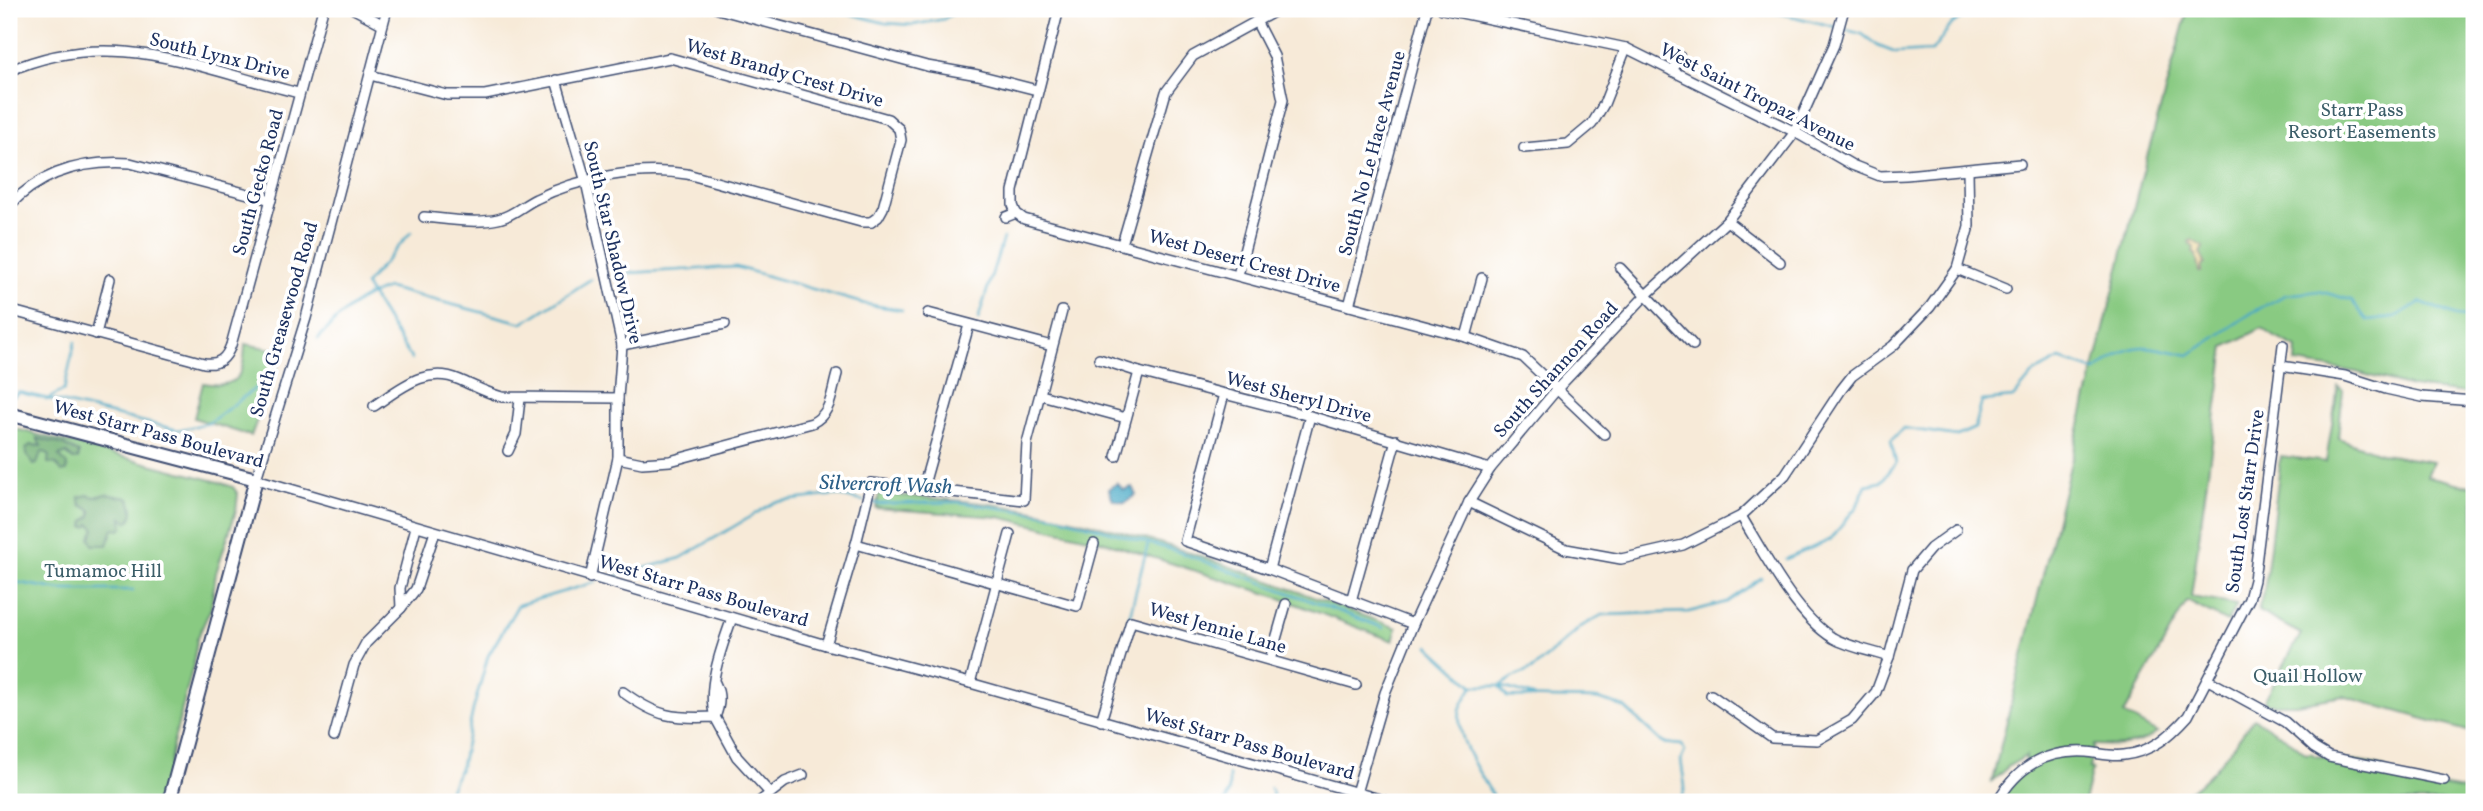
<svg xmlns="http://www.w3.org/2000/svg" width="2483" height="811" font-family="Vollkorn,serif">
<rect width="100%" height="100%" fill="#fff"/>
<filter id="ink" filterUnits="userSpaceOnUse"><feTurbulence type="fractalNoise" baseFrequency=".0143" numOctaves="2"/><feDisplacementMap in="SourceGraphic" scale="14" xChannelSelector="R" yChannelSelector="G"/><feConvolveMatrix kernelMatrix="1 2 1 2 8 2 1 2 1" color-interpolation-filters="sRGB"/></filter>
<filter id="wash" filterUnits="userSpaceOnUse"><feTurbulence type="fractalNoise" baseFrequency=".00686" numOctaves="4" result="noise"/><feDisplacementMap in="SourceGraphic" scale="28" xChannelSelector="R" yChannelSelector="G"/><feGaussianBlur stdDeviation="1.57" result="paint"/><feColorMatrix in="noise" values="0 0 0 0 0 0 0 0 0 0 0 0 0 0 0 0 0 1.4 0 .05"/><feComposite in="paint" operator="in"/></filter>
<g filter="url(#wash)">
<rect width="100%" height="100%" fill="#f7ead8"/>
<!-- green -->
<g fill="#89ca82" stroke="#527c70" stroke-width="2" fill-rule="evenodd">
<path d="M2188,9h286v385l-63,-7 -55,-15 -60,-9 1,-15 -22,-11 -13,-9 -37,19 -34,250 46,8 -10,17 -40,-21 -63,113 33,19c-21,14 -38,13 -63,12l-5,23 3,1 -8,33h-87l28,-34 1,-12 -17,10 -17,15 151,-610z"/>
<path d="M245,344l38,7 -32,85 -57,-18 9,-35c34,6 41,-6 42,-39z"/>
<polygon points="2338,387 2343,390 2338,438 2383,454 2433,462 2427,476 2474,487 2474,733 2343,696 2296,704 2268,704 2264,701 2301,634 2258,611 2265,586 2281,456 2326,462"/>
<path d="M16,429l203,53 14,5 5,7 -2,17 -20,62 -5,35 -14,31 -4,27 -20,78 -4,25 -9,33h-151v-360l4,-10 -3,-2zM42,439l22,6 15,11 -1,3 -8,-1 -3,-5c-14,4 -24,-2 -37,-8l11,1z"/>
<path d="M879,494c46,4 92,6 138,14 131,22 255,75 380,120l-4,13 -113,-43 -175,-56 -106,-25 -123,-9z"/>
<path d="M2254,718l39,25 13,11 5,-1 4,3 58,8 9,3 15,11 77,14v10h-305c39,-14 61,-53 85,-84z"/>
</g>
<!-- forest -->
<g fill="#6eae70" stroke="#446e67" stroke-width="2">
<path d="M37,438l27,7 15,8 -1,5 -5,2 -6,-7 -8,3c4,4 10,7 8,15l-5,1 -6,-8 -8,-1 1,-9 -5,-2 -3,1 -4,11 -3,1 -7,-10 -1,-6 4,-4 11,1z"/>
<path d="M105,494l23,4c6,7 7,17 0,24l-6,-4 1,9 -3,3 -7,-1 -6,16h-14l-3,-7 5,-9 -5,-5 -3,3h-3l1,-6 6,-5v-6l-10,-5 -2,-8 9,-2 7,2z"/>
</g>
<!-- sand -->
<polygon fill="#eeda9e" stroke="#84847e" stroke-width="2" points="2192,240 2203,247 2200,253 2205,263 2202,266 2201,272 2199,272 2196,255 2193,252 2194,248 2189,242"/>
<!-- water -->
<polygon fill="#45a7c4" stroke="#306b91" stroke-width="2" points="1117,483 1123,490 1132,487 1136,495 1125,503 1113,500 1109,489"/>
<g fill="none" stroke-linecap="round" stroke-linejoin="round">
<!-- stream -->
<g stroke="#45a7c4" stroke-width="2.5">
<polyline points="831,9 885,23 913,25 944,19 957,11 978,10 1054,13"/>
<polyline points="1762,9 1836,27"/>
<polyline points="1060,13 1113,9"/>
<polyline points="1842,29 1862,34 1878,46 1896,53 1932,51 1952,24 1975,9"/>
<polyline points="411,232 365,285 412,360"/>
<polyline points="626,273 736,267 865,304 902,310"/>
<polyline points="978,320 1003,238"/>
<path d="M318,339c23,-25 37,-41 70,-51l135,35 68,-44"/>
<polyline points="13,397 18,392 178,430 209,423 269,378"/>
<polyline points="46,400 64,390 75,342"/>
<polyline points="869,502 879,504 958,502 1057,516 1179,552 1384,628"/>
<path d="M1786,559l44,-19 27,-34 9,-21 15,-3 15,-19 -5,-22 12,-13 54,8 18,-8 7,-27 31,-3 21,-25 26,-14 36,12c39,-33 47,-25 93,-16l64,-43 32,-17 34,-4 32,9 16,20 28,-3 26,-15 35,14 18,2"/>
<polyline points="609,578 681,558 775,502 835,495 863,501"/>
<polyline points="9,581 61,590 133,590"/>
<polyline points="1129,618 1148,544"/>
<polyline points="1429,646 1473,686 1500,686 1516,676 1533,669 1582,626 1602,615 1689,612 1727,602 1761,578"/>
<path d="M1473,686c-4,7 -11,16 -13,24 -4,34 22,64 36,92"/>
<polyline points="1500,686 1533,696"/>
<polyline points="1500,687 1507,697 1597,699 1624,707 1663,743 1682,745 1685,751 1681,760 1685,787 1681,802"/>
<polyline points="444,802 461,766 473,710 488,656 518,605 596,582"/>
<polyline points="1225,802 1229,790 1229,775"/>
<polyline points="1267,802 1271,800 1273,794 1270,788"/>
</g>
</g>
</g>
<g filter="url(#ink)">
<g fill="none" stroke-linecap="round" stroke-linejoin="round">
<defs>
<g id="minor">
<polyline points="354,9 382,24"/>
<polyline points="387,9 306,318 256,479 826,645 970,683 1390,802"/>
<polyline points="718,9 927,66 978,75 1037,90"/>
<polyline points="1442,9 1626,48 1795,132 1852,165 1880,176 1906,175 2020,164"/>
<path d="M9,71c104,-46 188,-2 290,22"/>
<polyline points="1672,71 1680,57"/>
<polyline points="370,75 447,95 485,95 670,58 888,119 899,129"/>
<polyline points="556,80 586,182 622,345 618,398 618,458 590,578"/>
<polyline points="1524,148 1568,144 1592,124 1604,104 1626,48"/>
<path d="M9,206c33,-35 75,-46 121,-43l141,37"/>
<polyline points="1016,213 1024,219 1466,337 1523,357 1604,434"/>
<polyline points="1016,213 1013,205 1013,191 1059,9"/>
<path d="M424,217c23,2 51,7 74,2 15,-3 25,-14 38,-20 42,-21 104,-33 151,-25l174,48h10"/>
<polyline points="1006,217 1016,213"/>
<polyline points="1727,221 1780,262"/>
<polyline points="871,222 878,217 883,208 901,140 899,129"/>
<polyline points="1122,244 1166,92 1193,56 1279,9"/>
<polyline points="1620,268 1693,345"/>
<polyline points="1957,269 2006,289"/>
<polyline points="1238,275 1283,100 1274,56 1256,21"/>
<polyline points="1349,306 1427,9"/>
<path d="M9,310l195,53c15,2 22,-4 27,-18l92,-336"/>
<polyline points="928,313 1052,346"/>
<polyline points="96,334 110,279"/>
<polyline points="1466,337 1482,278"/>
<polyline points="622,345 725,324"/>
<polyline points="1099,359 1139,372 1310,416 1490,469"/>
<polyline points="2281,366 2345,376 2386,389 2422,397 2474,401"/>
<polyline points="1224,394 1185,541 1269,569 1413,624"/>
<polyline points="1041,395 1126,418"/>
<path d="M374,406c27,-18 52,-41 86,-26 14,6 27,13 42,17l116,1"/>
<polyline points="508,451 516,434 520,399"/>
<polyline points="1116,456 1139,372"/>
<path d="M618,458l24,5 28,-2 142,-38c20,-10 19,-29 25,-49"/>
<polyline points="923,488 969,325"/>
<polyline points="1469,502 1566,549 1621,559 1683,545 1741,516 1785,475 1841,390 1852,376 1893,346 1930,307 1957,269 1969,226 1968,170"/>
<path d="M1741,516c22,36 55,100 92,122 16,9 39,13 56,19"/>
<polyline points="416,527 400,588 401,608 416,589 435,532"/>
<polyline points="856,544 1077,606 1094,544"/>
<polyline points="1269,569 1310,416"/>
<polyline points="1351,601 1396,440"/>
<polyline points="826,645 856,544 871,483 1024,500 1027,443 1062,311"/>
<polyline points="1270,660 1286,604"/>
<polyline points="2208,680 2285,722 2314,748 2329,757 2444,780"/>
<path d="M715,683c6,12 5,22 0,34 -9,-29 7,-71 17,-99"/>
<polyline points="970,683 1010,534"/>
<path d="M623,692c34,25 50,27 92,25l22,40 33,36"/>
<polyline points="1711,695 1772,738 1817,740 1852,720 1876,692 1889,657 1912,570 1931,548 1956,530"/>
<polyline points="1101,721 1131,621 1356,685"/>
<polyline points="334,737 354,665 366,643 401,608"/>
<polyline points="1356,793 1385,693 1413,624 1469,502 1490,469 1558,388 1646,295 1727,221 1795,132 1834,45 1844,9"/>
<polyline points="759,802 785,782 803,775"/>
<path d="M1997,802c20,-35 48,-52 89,-50 13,1 25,5 38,3 28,-3 46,-19 64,-39l61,-117 5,-19 29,-235"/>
</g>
<polyline id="major" points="9,414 256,479 169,802"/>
</defs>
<!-- minor casing -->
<use href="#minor" stroke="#3c4b70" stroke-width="12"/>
<!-- major casing -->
<use href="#major" stroke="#3c4b70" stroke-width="16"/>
<!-- minor -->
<use href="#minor" stroke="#fff" stroke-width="9"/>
<!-- major -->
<use href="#major" stroke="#fff" stroke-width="12"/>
</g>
</g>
<g text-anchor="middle" stroke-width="7" stroke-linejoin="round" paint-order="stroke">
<!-- street labels -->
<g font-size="19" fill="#1b2f5e" stroke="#fff">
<text transform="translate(220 55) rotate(14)" y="7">South Lynx Drive</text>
<text transform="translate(785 72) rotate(16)" y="7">West Brandy Crest Drive</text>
<text transform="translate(1758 96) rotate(27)" y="7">West Saint Tropaz Avenue</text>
<text transform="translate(1371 153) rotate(-75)" y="7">South No Le Hace Avenue</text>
<text transform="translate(257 182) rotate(-75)" y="7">South Gecko Road</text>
<text transform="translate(614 242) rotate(77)" y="7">South Star Shadow Drive</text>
<text transform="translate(1245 260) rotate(15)" y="7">West Desert Crest Drive</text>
<text transform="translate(283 319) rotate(-74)" y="7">South Greasewood Road</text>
<text transform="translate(1555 369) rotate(-48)" y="7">South Shannon Road</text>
<text transform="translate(1299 396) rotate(15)" y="7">West Sheryl Drive</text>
<text transform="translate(159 433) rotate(15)" y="7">West Starr Pass Boulevard</text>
<text transform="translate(2244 501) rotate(-82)" y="7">South Lost Starr Drive</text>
<text transform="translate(704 590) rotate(16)" y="7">West Starr Pass Boulevard</text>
<text transform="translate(1218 627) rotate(16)" y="7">West Jennie Lane</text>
<text transform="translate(1250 743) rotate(16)" y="7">West Starr Pass Boulevard</text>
</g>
<!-- park labels -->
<g font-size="19" fill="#3c5e69" stroke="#fff">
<text x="2362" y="116">Starr Pass<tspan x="2362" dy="22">Resort Easements</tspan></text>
<text x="103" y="577">Tumamoc Hill</text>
<text x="2308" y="682">Quail Hollow</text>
</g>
<!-- water labels -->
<g font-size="21" font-style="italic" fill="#2c5f87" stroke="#fff">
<text transform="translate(886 484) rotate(2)" y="7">Silvercroft Wash</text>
</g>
</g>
<!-- margin -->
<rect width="2483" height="811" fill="none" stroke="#fff" stroke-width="35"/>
</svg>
